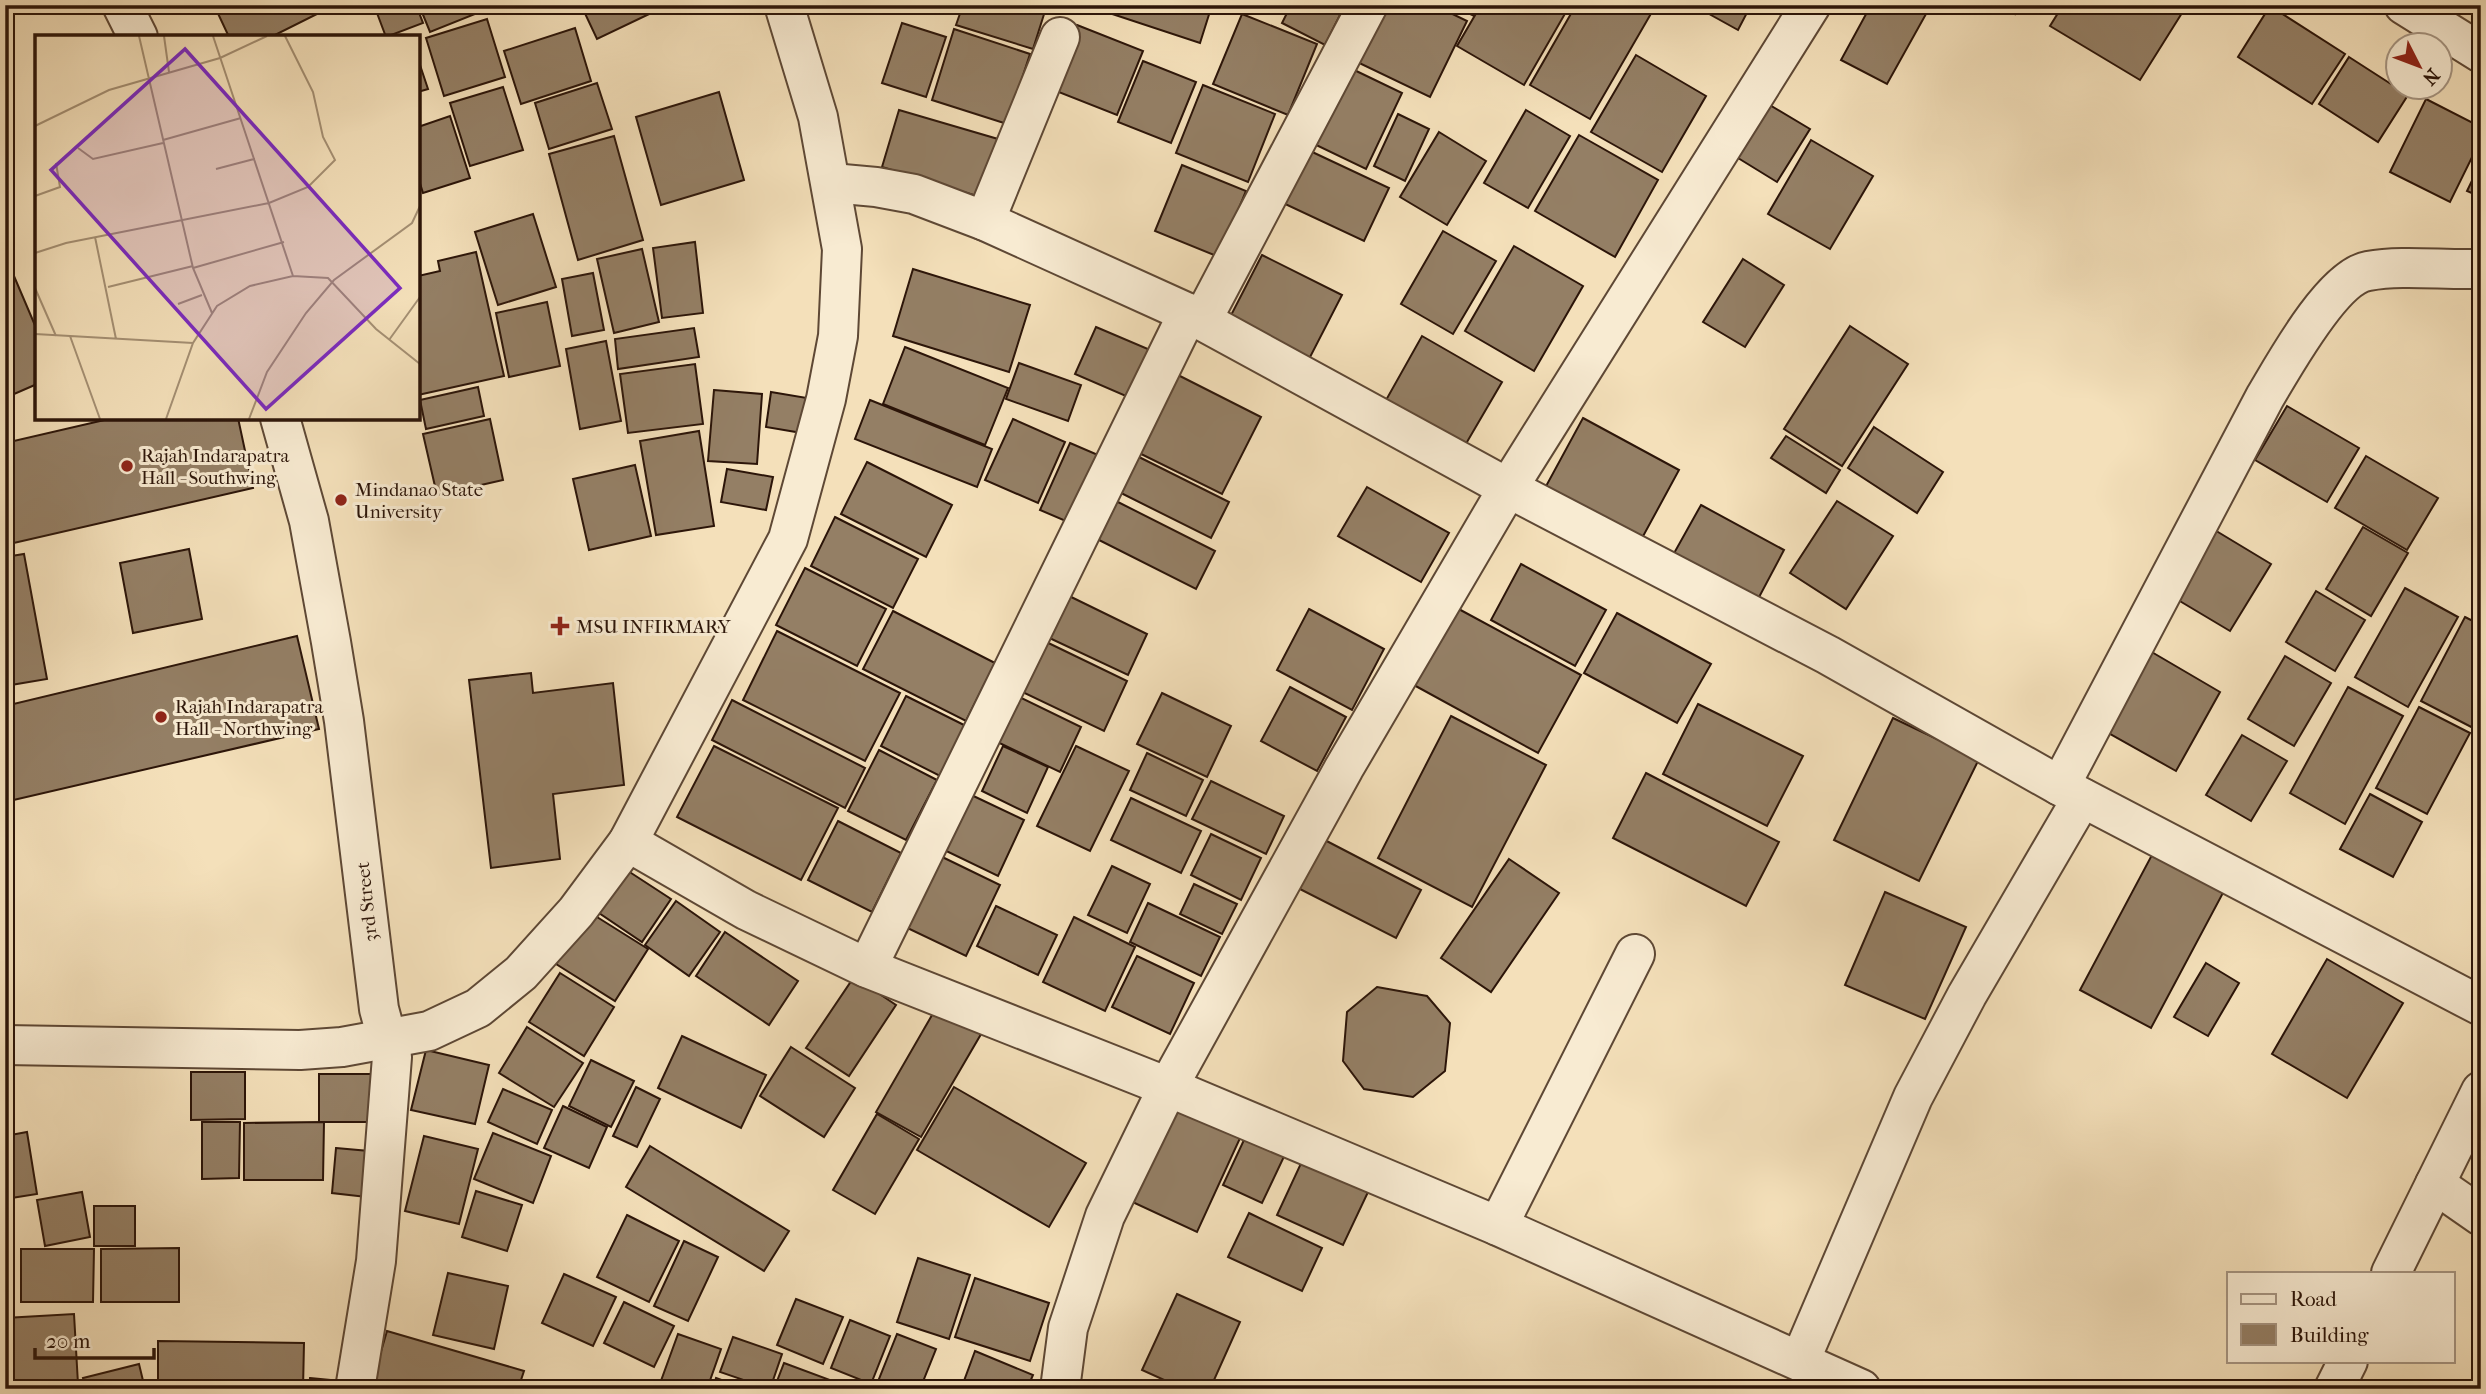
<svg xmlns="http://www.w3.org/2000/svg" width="2486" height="1394" font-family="'IM FELL French Canon',serif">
<rect width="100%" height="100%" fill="#f4e0ba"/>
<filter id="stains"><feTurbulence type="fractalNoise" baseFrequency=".00286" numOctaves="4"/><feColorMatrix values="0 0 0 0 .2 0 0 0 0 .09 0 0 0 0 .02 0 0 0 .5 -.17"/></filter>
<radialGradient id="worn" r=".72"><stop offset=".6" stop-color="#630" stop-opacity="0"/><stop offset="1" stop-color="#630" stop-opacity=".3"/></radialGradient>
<!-- building -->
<g fill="#947f65" stroke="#2c1509" stroke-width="2">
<polygon points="214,5 318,5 321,12 271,37 229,37"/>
<polygon points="374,5 416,5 423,23 386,37"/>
<polygon points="419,5 477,5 480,12 430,32"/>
<polygon points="581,5 668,5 597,39"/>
<polygon points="963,5 1037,5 1046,8 1033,49 956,25"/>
<polygon points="1085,5 1212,5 1200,43"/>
<polygon points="1291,5 1345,5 1325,45 1282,23"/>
<polygon points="1380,5 1434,5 1467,21 1430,97 1353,60"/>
<polygon points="1452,5 1479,5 1474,16"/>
<polygon points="1481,5 1570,5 1524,85 1457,46"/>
<polygon points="1576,5 1656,5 1590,119 1530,85"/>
<polygon points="1693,5 1751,5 1738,30"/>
<polygon points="1871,5 1931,5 1887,84 1841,60"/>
<polygon points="2000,5 2020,5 2015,14"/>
<polygon points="2063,5 2187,5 2140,80 2050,26"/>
<polygon points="2270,6 2345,54 2312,104 2238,57"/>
<polygon points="1242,14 1317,44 1288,115 1213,84"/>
<polygon points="487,19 505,77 444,96 426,38"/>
<polygon points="902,23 946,37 926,97 882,83"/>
<polygon points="1077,25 1143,51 1117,115 1051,89"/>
<polygon points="575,28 591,81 521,104 504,51"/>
<polygon points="954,29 1030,54 1007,124 932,100"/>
<polygon points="1636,55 1706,96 1662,172 1591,132"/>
<polygon points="2349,57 2408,95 2378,142 2319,104"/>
<polygon points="418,59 428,89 418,92"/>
<polygon points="1143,61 1196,82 1171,143 1118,122"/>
<polygon points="1348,67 1402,93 1366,169 1312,143"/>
<polygon points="597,83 612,129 549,149 535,103"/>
<polygon points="1203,85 1275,114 1248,182 1176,153"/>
<polygon points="503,87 523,150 470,166 450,103"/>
<polygon points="719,92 744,180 661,205 636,117"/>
<polygon points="1758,98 1810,129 1777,182 1725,150"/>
<polygon points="2426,99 2481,127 2481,139 2450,202 2390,172"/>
<polygon points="899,110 998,139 980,197 882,167"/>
<polygon points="1526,110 1570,136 1528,208 1484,183"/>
<polygon points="1398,114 1429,129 1405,181 1374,166"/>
<polygon points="450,116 470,178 423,193 418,177 418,127"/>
<polygon points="1439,132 1486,161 1447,225 1400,197"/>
<polygon points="1579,135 1658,180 1615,257 1535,211"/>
<polygon points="614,136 643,240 578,260 549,154"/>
<polygon points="1811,140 1873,176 1830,249 1768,214"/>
<polygon points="1308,150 1389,188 1364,241 1283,203"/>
<polygon points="2481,162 2481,197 2467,191"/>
<polygon points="1182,165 1246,191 1219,257 1155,231"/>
<polygon points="533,214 556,287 498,305 475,232"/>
<polygon points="1443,231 1496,261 1453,334 1401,304"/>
<polygon points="695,242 703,313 662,318 653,248"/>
<polygon points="1514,246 1583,286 1534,371 1465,331"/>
<polygon points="642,249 659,322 614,333 597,259"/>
<polygon points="476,252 504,376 418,395 418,276 440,271 438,261"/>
<polygon points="5,255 37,330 37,384 5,398"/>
<polygon points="1262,255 1342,295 1307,363 1227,323"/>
<polygon points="1743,259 1784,285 1745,347 1703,322"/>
<polygon points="913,269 1030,305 1009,372 893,336"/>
<polygon points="593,273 604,330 572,336 562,279"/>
<polygon points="547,302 560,366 509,377 496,313"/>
<polygon points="1850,326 1908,364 1842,466 1784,429"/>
<polygon points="1096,327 1162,355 1142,403 1075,374"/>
<polygon points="694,328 699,357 618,369 615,339"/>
<polygon points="1422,336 1502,382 1460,454 1381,409"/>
<polygon points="606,341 621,421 580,429 566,349"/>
<polygon points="905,347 1008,388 985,445 883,404"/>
<polygon points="1019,363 1081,385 1068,421 1006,399"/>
<polygon points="695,364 703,424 628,433 620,374"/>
<polygon points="1174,373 1261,417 1222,494 1135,451"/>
<polygon points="478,387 484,416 426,429 420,400"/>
<polygon points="714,390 762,394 757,464 708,461"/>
<polygon points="771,392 807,398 802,433 766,427"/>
<polygon points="870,400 992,449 977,487 855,439"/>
<polygon points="2287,406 2359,448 2327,502 2255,460"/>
<polygon points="113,418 238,418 253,488 5,545 5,443"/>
<polygon points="1583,418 1679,470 1641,540 1545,488"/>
<polygon points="490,419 503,480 437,495 423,434"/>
<polygon points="1013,419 1065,442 1038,503 985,480"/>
<polygon points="1874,427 1943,472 1917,513 1848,468"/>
<polygon points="699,431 714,526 656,535 640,441"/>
<polygon points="1786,436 1840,470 1826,493 1771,458"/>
<polygon points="1070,443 1105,458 1075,525 1040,510"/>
<polygon points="1127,451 1229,502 1211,538 1109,487"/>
<polygon points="2366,456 2438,498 2407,550 2335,508"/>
<polygon points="867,462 952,505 926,557 841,514"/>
<polygon points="635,465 651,536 589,550 573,479"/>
<polygon points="727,469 773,477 766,510 721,502"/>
<polygon points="1367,487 1449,533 1421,582 1338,536"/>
<polygon points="1112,499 1215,551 1196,589 1093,537"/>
<polygon points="1837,501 1893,536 1846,609 1790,573"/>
<polygon points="1701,505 1784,550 1757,601 1673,555"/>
<polygon points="835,517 918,559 893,608 811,566"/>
<polygon points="2363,527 2408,553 2371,616 2326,589"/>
<polygon points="2213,529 2271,564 2230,631 2173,597"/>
<polygon points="189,549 202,619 133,633 120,563"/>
<polygon points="24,554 47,679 5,686 5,557"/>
<polygon points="1521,564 1606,610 1575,666 1491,620"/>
<polygon points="805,568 886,609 857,666 776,625"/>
<polygon points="2405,588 2458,617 2408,707 2355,677"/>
<polygon points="2316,591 2365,620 2335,671 2286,642"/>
<polygon points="1063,593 1147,634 1128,675 1043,635"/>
<polygon points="1455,607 1581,675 1538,753 1412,684"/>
<polygon points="1309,609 1384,649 1352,710 1277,670"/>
<polygon points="893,611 995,663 966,721 863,669"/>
<polygon points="1617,613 1711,664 1677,723 1584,673"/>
<polygon points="2465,617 2481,625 2481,732 2421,701"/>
<polygon points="777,631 900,693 865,761 743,700"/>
<polygon points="297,636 319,729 5,802 5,706"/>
<polygon points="1036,637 1127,681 1104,731 1012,687"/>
<polygon points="2150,651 2220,692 2176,771 2105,731"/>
<polygon points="2285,656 2331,683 2294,746 2248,719"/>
<polygon points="531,673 533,693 613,683 624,785 553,794 560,859 491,868 469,680"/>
<polygon points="1290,687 1346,717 1317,771 1261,741"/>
<polygon points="2348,687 2403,716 2345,824 2290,793"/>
<polygon points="1011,693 1081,727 1060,772 989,738"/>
<polygon points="1162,693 1231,726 1207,777 1137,744"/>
<polygon points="906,696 968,727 942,777 881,746"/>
<polygon points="732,700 865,768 845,808 712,740"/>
<polygon points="1698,704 1803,756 1767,826 1663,774"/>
<polygon points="2419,707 2470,733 2427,814 2376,788"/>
<polygon points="1451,716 1546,765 1472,907 1378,858"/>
<polygon points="1893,718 1979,759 1919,881 1834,840"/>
<polygon points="2242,735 2287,761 2251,821 2206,795"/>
<polygon points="714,746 838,808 801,880 677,817"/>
<polygon points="1003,746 1048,767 1027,813 982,791"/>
<polygon points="1076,746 1129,771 1090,851 1037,826"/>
<polygon points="879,750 937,780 906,840 848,811"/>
<polygon points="1147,753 1203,780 1186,816 1130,790"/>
<polygon points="1646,773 1779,842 1746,906 1613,838"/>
<polygon points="1211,781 1284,816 1266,854 1192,819"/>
<polygon points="965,792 1024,820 998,876 938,847"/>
<polygon points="2370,794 2422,822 2393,877 2340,849"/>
<polygon points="1131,798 1201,831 1181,873 1111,840"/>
<polygon points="838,821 901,853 872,912 808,880"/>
<polygon points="1211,834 1261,858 1241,900 1191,875"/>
<polygon points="1317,836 1421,890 1396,938 1292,885"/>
<polygon points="934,853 1000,885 966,956 899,924"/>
<polygon points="2153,853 2224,891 2151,1028 2080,990"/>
<polygon points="1509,859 1559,893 1491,992 1441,958"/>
<polygon points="1112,866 1150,884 1127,933 1088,915"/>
<polygon points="625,869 671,899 642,942 596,911"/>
<polygon points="1194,884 1237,904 1222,934 1180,914"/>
<polygon points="1885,892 1966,927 1925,1019 1845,985"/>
<polygon points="676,901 720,932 689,976 645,945"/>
<polygon points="1148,903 1220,937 1201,976 1130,942"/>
<polygon points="996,906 1057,935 1038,975 977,946"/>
<polygon points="589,912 648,949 615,1001 556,964"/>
<polygon points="1074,917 1135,947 1105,1011 1043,982"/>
<polygon points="725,932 798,981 769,1025 696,976"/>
<polygon points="1137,956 1194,983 1170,1034 1112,1007"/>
<polygon points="2327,959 2403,1003 2347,1098 2272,1054"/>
<polygon points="2206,963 2239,983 2208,1036 2174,1017"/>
<polygon points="560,973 614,1007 584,1056 529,1022"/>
<polygon points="854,977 896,1005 849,1076 806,1048"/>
<polygon points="1377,987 1427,996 1450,1023 1445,1071 1413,1097 1364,1089 1343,1061 1347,1012"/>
<polygon points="939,1003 984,1029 921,1137 876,1112"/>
<polygon points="527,1027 583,1063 554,1107 499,1073"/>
<polygon points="682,1036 766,1075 741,1128 658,1088"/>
<polygon points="791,1047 855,1088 824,1137 760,1096"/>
<polygon points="426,1050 489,1065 475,1124 411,1110"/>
<polygon points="591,1060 634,1081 611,1127 569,1106"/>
<polygon points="5,1062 9,1121 5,1121"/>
<polygon points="191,1072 245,1072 245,1119 191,1120"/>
<rect x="319" y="1074" width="58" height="48"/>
<polygon points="636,1087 660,1099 637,1147 613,1136"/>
<polygon points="954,1087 1086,1163 1049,1227 917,1150"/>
<polygon points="503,1089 552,1110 537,1144 488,1122"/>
<polygon points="1171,1103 1241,1136 1197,1232 1126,1199"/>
<polygon points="563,1106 607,1127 589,1168 544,1148"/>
<polygon points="877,1114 919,1139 875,1214 833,1190"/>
<polygon points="202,1122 240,1122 239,1178 202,1179"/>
<polygon points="324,1122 323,1180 244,1180 244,1123"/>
<polygon points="1250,1127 1289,1146 1262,1203 1223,1185"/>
<polygon points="27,1132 37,1194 5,1199 5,1136"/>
<polygon points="493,1133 551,1156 533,1203 474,1179"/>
<polygon points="424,1136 478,1149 459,1224 405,1211"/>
<polygon points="650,1146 789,1231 764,1271 626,1187"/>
<polygon points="336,1148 380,1152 375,1198 332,1193"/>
<polygon points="1303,1159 1369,1190 1343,1245 1277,1215"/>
<polygon points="476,1191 522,1205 507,1251 462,1237"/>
<polygon points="82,1192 90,1237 45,1246 37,1200"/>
<rect x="94" y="1206" width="41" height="40"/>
<polygon points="1249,1213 1322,1248 1302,1291 1228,1257"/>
<polygon points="627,1215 679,1241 649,1302 597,1277"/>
<polygon points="684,1241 718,1257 688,1321 654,1306"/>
<polygon points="179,1248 179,1302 101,1302 101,1249"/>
<polygon points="21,1249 94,1249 93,1302 21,1302"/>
<polygon points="918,1258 970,1275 949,1339 897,1322"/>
<polygon points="448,1273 508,1286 494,1349 433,1335"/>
<polygon points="564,1274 616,1297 593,1346 542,1323"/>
<polygon points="975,1278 1049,1303 1030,1361 955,1337"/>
<polygon points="1177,1294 1240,1322 1210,1389 1184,1389 1142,1370"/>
<polygon points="796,1299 843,1317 823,1364 777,1345"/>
<polygon points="624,1302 674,1326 654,1367 604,1343"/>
<polygon points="74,1314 78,1384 5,1389 5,1318"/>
<polygon points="850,1320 890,1336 871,1384 831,1368"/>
<polygon points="387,1331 524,1371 518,1389 370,1389"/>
<polygon points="678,1334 721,1349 707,1389 658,1389"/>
<polygon points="897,1334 936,1349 920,1389 890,1389 877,1384"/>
<polygon points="733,1337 782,1354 770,1389 720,1372"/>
<polygon points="158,1341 304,1343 303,1389 158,1389"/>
<polygon points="975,1351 1033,1375 1027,1389 961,1389"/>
<polygon points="784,1363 830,1380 827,1389 774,1389"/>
<polygon points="139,1364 145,1389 86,1389 83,1378"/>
<polygon points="310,1378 340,1381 339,1389 309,1389"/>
<polygon points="716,1378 746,1389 713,1389"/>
</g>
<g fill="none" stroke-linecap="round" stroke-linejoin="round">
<defs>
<g id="minor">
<polyline points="122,5 138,37"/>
<polyline points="2404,5 2481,53"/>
<polyline points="832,183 876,187 914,194 985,221 1188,313 1508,488 1828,655 2060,786 2481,1006"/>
<polyline points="985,221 1060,37"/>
<polyline points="1202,320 1368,5"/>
<polyline points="280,418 309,521 331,642 344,721 379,1009 392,1057 376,1261 355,1389"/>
<path d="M2060,786l205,-389c18,-30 67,-120 103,-126 34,-6 73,-1 108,-2"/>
<polyline points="628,842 746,910 867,968 1168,1087 1498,1226"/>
<polyline points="1635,954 1498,1226 1861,1389"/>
<polyline points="867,968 1188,313"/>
<polyline points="5,1045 300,1050 342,1047 429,1031 478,1008 521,973 576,912 628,842 788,539 826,399 838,336 842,249 818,117 784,5"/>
<polyline points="2435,1184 2481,1216"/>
<polyline points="2391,1273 2481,1091"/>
<polyline points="1800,1361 1913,1097 1967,995 2082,798"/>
<polyline points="1060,1389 1068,1328 1105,1216 1168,1087 1344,768 1508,488 1811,5"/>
<polyline points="2334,1389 2348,1361"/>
</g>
</defs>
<!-- minor casing -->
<use href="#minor" stroke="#5e4835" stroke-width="42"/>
<!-- minor -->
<use href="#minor" stroke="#f8ebd2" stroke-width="38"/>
</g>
<!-- markers -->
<g fill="#8f2418" stroke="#f8ebd2" stroke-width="2.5">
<circle cx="127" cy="466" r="7"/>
<circle cx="341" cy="500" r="7"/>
<path d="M556.5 615.5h7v7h7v7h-7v7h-7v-7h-7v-7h7z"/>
<circle cx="161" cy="717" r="7"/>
</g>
<g text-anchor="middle" stroke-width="6" stroke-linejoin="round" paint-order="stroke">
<!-- poi labels -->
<g font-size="19" fill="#2c1509" stroke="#f8ebd2" text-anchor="start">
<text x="141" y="462">Rajah Indarapatra<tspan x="141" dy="22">Hall - Southwing</tspan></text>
<text x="355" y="496">Mindanao State<tspan x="355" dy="22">University</tspan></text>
<text x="576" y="633">MSU INFIRMARY</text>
<text x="175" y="713">Rajah Indarapatra<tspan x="175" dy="22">Hall - Northwing</tspan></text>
</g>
<!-- street labels -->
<g font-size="19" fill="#2c1509" stroke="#f8ebd2">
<text transform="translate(366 902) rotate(-96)" y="7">3rd Street</text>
</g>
</g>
<!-- overview -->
<g transform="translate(35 35)">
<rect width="385" height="385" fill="#f4e0ba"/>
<path fill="none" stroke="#a48f73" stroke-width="2" d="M104,1l54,232 19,45M129,1l5,36M178,1l41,123 -38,10M0,91l74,-36 111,-32 47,-22M128,105l78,-22M43,113l15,11 70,-16M219,124l39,117M0,161l25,-9 -4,-24M60,202l21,102M0,218l31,-10 203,-40 39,-16 27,-27 -12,-23 -10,-45 -28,-56M158,233l91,-26M73,252l85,-21M0,253l21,48M143,269l24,-9M0,299l158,9M35,301l30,83M354,305l31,-43M131,384l27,-76 24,-37 33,-20 43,-10 35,2 48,51 44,35M214,384l18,-47 39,-59 28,-33 78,-57 8,-17"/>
<path fill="#7b2cbf" fill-opacity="0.15" stroke="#7b2cbf" stroke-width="3.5" d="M150,14l215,239 -134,121 -215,-239z"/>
<rect width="385" height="385" fill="none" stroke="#2c1509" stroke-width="3.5"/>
</g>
<!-- margin -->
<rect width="2486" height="1394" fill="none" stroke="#f4e0ba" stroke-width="28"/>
<rect x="7" y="7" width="2472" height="1380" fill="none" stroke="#2c1509" stroke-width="3.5"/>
<rect x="14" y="14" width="2458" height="1366" fill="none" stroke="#2c1509" stroke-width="2"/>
<!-- legend -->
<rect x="2227" y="1272" width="228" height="91" fill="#f8ebd2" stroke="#a69582" stroke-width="2"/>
<rect x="2241" y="1294" width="35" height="10" fill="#f8ebd2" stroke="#a69582" stroke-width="2"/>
<text x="2290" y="1306" font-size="21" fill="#2c1509">Road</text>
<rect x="2241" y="1324" width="35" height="21" fill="#947f65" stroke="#a69582" stroke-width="2"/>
<text x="2290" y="1342" font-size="21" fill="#2c1509">Building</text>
<!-- north arrow -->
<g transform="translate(2419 66) rotate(132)"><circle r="33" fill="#f8ebd2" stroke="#a69582" stroke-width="2"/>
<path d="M0-5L12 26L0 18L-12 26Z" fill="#8f2418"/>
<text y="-10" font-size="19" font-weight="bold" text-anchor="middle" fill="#2c1509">N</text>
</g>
<!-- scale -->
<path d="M35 1348v10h119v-10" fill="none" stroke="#2c1509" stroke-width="3.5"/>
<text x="46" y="1348" font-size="21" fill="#2c1509" stroke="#f8ebd2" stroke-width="5" paint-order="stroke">20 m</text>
<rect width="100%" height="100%" filter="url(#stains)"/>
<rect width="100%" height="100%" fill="url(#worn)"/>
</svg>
